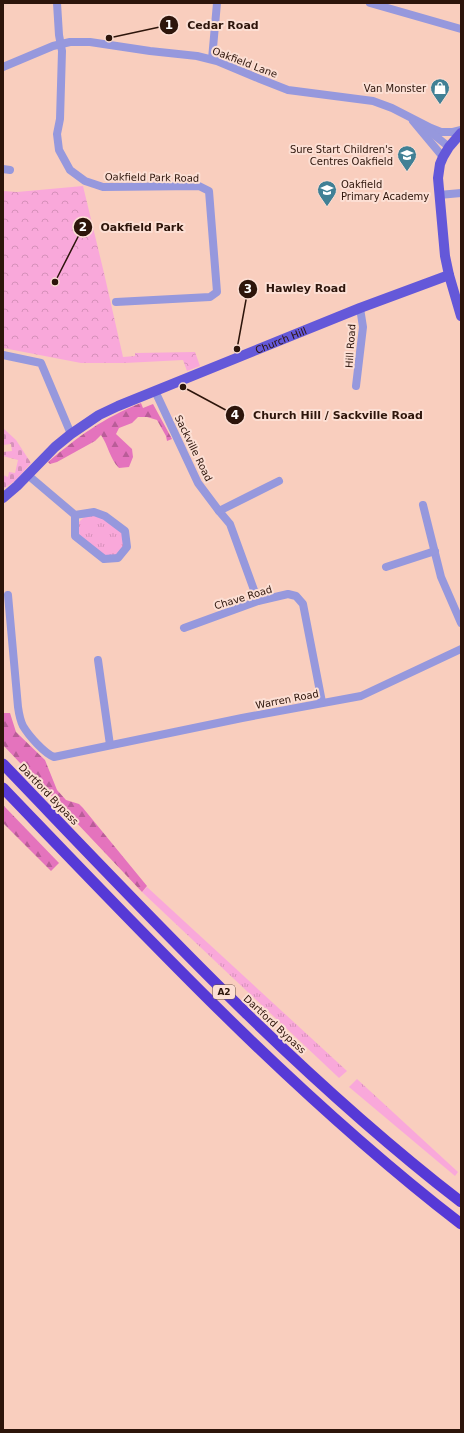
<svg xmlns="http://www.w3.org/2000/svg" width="464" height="1433" font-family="'DejaVu Sans',sans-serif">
<defs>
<pattern id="grass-tufts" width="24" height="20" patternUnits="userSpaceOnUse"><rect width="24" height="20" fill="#f9a8da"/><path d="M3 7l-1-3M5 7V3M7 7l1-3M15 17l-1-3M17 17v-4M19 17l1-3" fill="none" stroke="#d690ba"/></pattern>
<pattern id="forest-firs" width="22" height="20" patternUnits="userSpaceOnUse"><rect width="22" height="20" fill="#e473bd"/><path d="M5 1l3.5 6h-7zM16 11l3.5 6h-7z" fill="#b95d98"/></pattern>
<pattern id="cemetery-stones" width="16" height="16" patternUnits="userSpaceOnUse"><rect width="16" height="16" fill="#f9a8da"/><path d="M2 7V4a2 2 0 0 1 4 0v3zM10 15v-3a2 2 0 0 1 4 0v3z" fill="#d690ba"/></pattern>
<pattern id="park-crowns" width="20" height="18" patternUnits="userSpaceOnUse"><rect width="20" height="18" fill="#f9a8da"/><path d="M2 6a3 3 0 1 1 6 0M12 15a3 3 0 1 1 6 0" fill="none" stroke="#d690ba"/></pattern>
</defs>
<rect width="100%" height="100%" fill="#f9cebe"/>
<!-- grass -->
<g fill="url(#grass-tufts)">
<polygon points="98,515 123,534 125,544 115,556 103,556 77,535 78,523 85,516"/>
<polygon points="147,887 347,1071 339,1078 142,892"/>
<polygon points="357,1079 458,1172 455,1176 349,1087"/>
</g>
<!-- forest -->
<g fill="url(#forest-firs)">
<path d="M141,403l2,5 10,-4 19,35 -5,2 -1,-5 -9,-16 -10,-3h-9l-6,6 -13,5 -3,6 16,15 1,8 -4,10 -10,1c-9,-9 -11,-23 -18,-33l-6,6 -38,21 -7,2 -2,-2c31,-26 55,-44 93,-59z"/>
<polygon points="3,713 10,713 16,732 45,760 57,790 66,800 79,804 83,808 147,886 142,892 3,745"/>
<polygon points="3,805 59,863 51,871 3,823"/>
</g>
<!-- cemetery -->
<polygon fill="url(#cemetery-stones)" points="3,428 16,440 31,463 15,481 3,489 3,475 8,477 9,472 15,473 18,460 3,456 3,452 12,451 11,444 3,445"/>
<!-- park -->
<polygon fill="url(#park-crowns)" points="83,186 104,273 123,357 135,356 135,353 195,352 200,366 187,371 183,360 125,363 81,363 3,348 3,191 17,192"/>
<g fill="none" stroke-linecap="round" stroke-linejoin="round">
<!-- minor -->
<g stroke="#9698dd" stroke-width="8">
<polyline points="57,3 59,35 62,51 60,119 57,134 59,150 70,170 85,181 103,187 199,186 209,191 217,292 210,297 116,302"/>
<polyline points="370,3 461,29"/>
<polyline points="212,59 217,3"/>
<polyline points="3,67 53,46 70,42 90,42 150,51 197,56 217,61 260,79 288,90 373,101 392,108 431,128 441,132 453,132 461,130"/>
<polyline points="413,121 443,157"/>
<polyline points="428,130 449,147"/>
<polyline points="3,169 10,170"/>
<polyline points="439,195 461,193"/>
<polyline points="3,355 41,363 71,434"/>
<polyline points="356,386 363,327 360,308"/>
<polyline points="155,391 198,483 219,511 230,524 258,601"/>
<polyline points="29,476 75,515 94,512 105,516 125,531 127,547 118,558 104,559 75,536 75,515"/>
<polyline points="423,505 441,577 461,623"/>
<polyline points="219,511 279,481"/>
<polyline points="386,567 435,551"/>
<path d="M8,595l10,112c1,7 2,13 5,19 6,10 21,27 31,31l188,-39 119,-22 100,-47"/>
<polyline points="184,628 258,601 288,594 296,596 303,604 322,702"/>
<polyline points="98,660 110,745"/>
</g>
<!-- major -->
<g stroke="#6458d9" stroke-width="10">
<polyline points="461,133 449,147 443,157 440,164 438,178 445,256 449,275 461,316"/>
<path id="s1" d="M3,498l14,-12 38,-39 16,-13 28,-19 19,-9 242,-98 89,-33"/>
</g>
<!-- highway -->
<g stroke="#5639d6" stroke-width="11">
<path d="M3,764c146,152 290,308 458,438"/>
<path d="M3,788c146,152 291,307 458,436"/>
</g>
</g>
<!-- icons -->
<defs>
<symbol id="shop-pin" viewBox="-11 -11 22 30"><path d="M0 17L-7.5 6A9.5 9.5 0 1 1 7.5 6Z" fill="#418095" stroke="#fcdfd4"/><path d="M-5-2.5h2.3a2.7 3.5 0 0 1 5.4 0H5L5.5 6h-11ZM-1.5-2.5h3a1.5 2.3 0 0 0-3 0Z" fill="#fff"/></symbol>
<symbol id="school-pin" viewBox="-11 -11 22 30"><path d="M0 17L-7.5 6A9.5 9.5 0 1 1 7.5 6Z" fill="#418095" stroke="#fcdfd4"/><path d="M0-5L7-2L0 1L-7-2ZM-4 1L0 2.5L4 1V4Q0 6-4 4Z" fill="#fff"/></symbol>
</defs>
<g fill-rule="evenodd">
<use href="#shop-pin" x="429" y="77" width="22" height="30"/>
<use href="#school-pin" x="396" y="144" width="22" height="30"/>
<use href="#school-pin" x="316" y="179" width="22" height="30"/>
</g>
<g text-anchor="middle" stroke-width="4" stroke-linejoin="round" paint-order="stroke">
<!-- shield labels -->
<rect fill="#fcdfd4" stroke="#6b5247" stroke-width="1" x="213" y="985" width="22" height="14" rx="3"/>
<g font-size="9" font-weight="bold" fill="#2d150b">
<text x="224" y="995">A2</text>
</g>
<!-- street labels -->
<g font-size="10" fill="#2d150b" stroke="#fcdfd4">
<text transform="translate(245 62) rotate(21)" y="4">Oakfield Lane</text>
<text transform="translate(152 177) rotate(1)" y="4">Oakfield Park Road</text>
<text dy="4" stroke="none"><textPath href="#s1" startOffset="324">Church Hill</textPath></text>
<text transform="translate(350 346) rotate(-86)" y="4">Hill Road</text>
<text transform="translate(194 448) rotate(64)" y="4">Sackville Road</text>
<text transform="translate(243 597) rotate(-17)" y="4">Chave Road</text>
<text transform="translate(287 699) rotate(-11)" y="4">Warren Road</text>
<text transform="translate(49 794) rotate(46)" y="4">Dartford Bypass</text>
<text transform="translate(275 1024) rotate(43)" y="4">Dartford Bypass</text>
</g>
<!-- poi labels -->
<g font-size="10" fill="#2d150b" stroke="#fcdfd4" text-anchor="end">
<text x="426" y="92">Van Monster</text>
<text x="393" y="153">Sure Start Children's<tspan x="393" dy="12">Centres Oakfield</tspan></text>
<text x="341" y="188" text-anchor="start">Oakfield<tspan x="341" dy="12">Primary Academy</tspan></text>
</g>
</g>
<!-- callouts -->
<path fill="none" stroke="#2d150b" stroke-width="1.5" d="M109 38L169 25M55 282L83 227M237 349L248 289M183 387L235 415"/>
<g fill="#2d150b" stroke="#fcdfd4" stroke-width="1.5">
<circle cx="109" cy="38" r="4"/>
<circle cx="55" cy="282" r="4"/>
<circle cx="237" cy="349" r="4"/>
<circle cx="183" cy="387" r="4"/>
<circle cx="169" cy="25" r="10"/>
<circle cx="83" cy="227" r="10"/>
<circle cx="248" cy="289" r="10"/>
<circle cx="235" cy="415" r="10"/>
</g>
<g font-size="12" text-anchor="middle" font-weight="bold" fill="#fff">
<text x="169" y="29">1</text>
<text x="83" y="231">2</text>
<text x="248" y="293">3</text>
<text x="235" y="419">4</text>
</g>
<g font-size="11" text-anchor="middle" font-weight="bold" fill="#2d150b" stroke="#fcdfd4" stroke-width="4" stroke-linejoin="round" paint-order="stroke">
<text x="223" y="29">Cedar Road</text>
<text x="142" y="231">Oakfield Park</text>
<text x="306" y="292">Hawley Road</text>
<text x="338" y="419">Church Hill / Sackville Road</text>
</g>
<!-- border -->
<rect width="464" height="1433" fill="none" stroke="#2d150b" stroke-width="8"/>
</svg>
